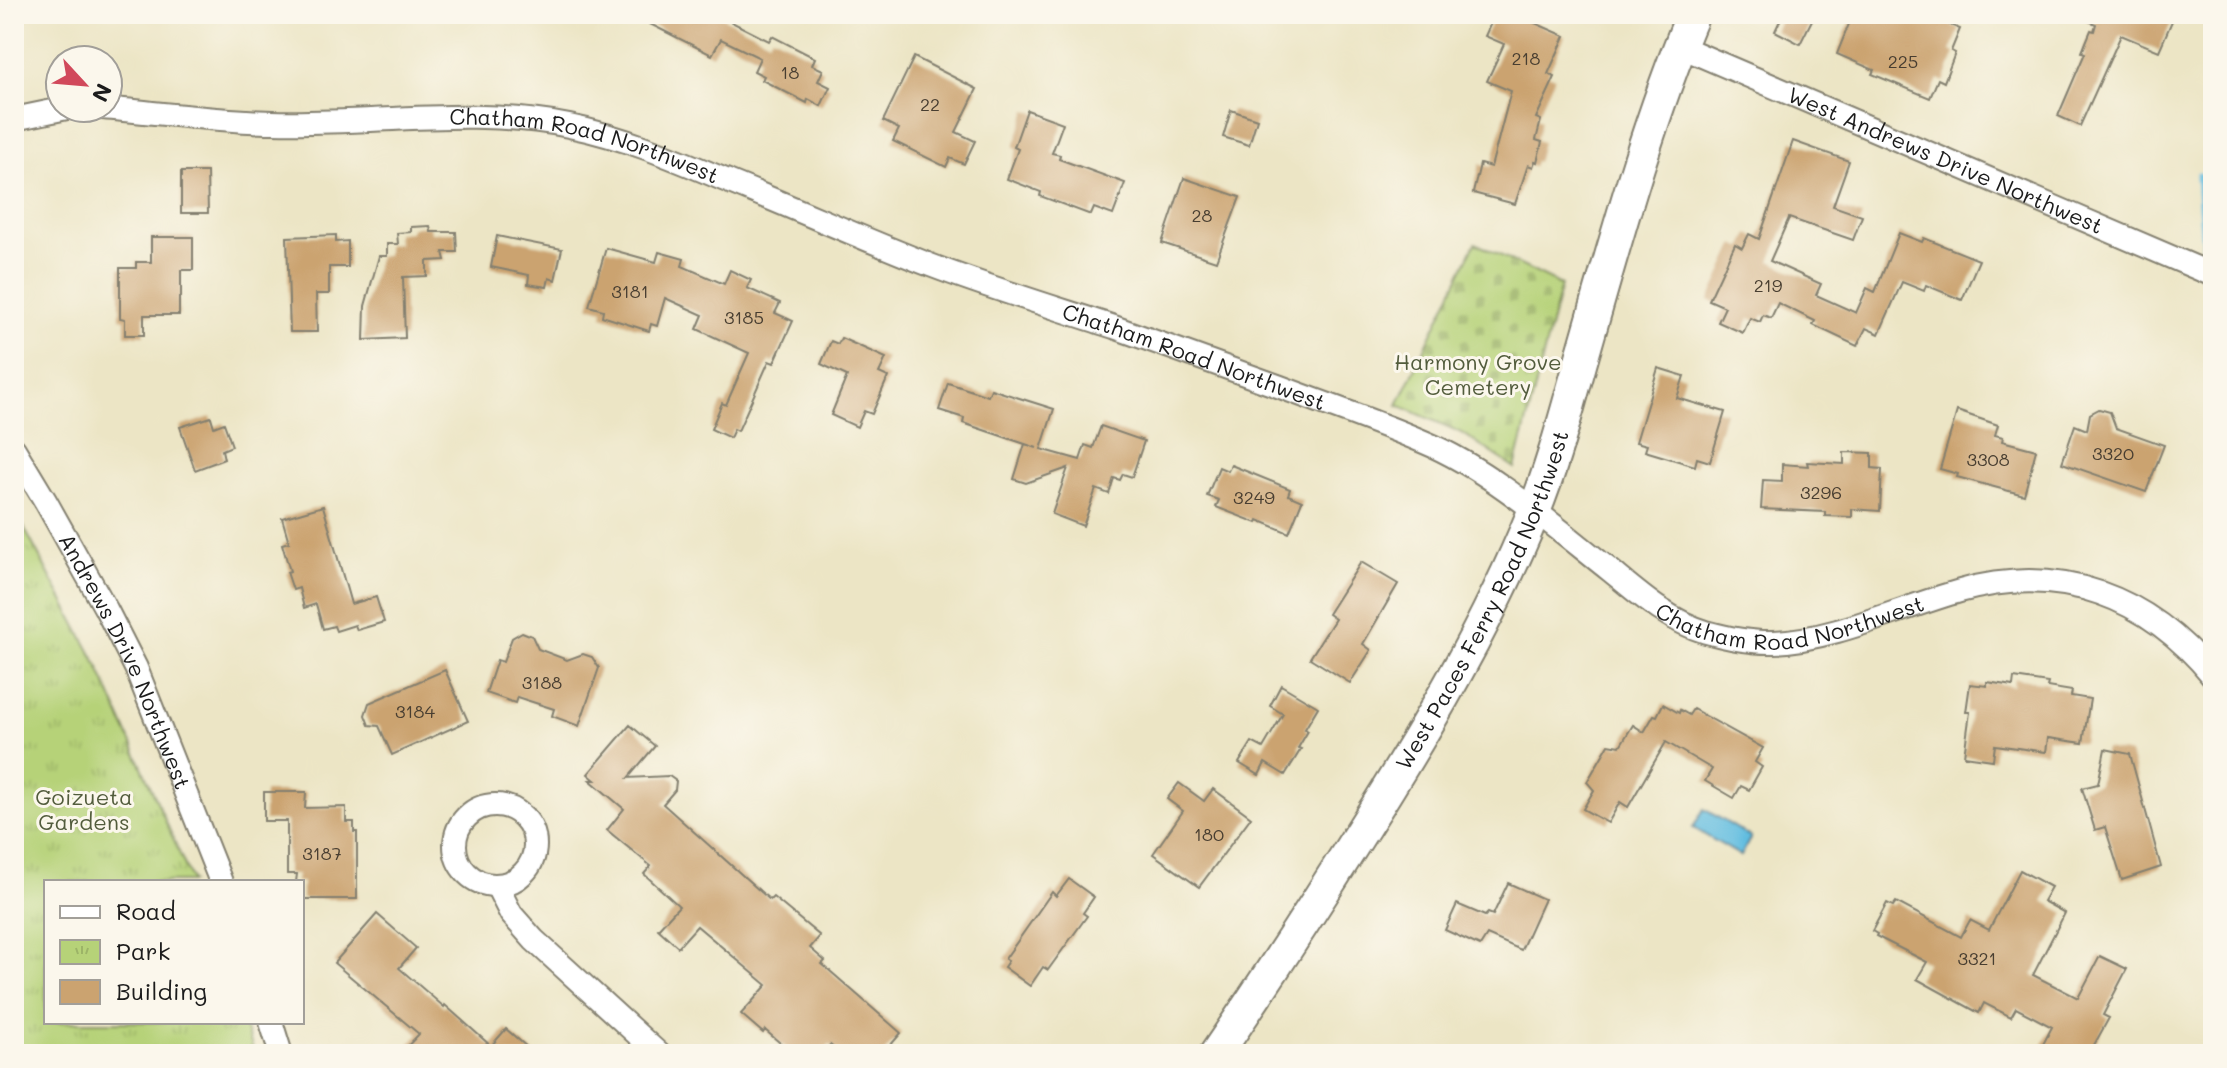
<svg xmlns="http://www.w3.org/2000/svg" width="2227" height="1068" font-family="Mali,sans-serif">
<defs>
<pattern id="cemetery-stones" width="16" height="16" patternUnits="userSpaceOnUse" patternTransform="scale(2)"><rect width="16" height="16" fill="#b6d278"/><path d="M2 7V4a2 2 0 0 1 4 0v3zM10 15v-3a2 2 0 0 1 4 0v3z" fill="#9cb467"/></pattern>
<pattern id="park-tufts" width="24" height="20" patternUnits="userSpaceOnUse" patternTransform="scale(2)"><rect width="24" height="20" fill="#b6d278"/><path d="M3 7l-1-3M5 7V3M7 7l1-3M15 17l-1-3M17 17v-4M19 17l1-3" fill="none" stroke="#9cb467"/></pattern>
</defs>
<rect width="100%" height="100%" fill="#fbf7ec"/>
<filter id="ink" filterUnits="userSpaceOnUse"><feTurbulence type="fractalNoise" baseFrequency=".0125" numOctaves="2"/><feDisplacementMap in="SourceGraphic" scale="16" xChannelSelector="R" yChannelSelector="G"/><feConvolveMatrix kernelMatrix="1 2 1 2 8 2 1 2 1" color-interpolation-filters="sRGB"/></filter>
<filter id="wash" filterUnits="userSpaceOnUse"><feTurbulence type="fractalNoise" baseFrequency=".006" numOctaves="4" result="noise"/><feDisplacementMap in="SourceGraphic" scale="32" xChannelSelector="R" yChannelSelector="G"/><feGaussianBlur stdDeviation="1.8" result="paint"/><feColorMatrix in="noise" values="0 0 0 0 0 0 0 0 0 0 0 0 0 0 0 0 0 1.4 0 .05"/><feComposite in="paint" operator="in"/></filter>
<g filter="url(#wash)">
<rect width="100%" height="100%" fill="#ece5c5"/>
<!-- cemetery -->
<polygon fill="url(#cemetery-stones)" stroke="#69774a" stroke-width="2" points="1475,243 1561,285 1515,468 1462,433 1398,405"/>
<!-- park -->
<polygon fill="url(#park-tufts)" stroke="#69774a" stroke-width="2" points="14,509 99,668 192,882 46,882 46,1022 243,1022 255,1054 14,1054"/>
<!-- water -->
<polygon fill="#62bde0" stroke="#3f6c7e" stroke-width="2" points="1704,809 1751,837 1741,856 1693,828"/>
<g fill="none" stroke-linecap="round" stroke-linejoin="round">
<!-- stream -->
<g stroke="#62bde0" stroke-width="7">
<polyline points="2199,176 2205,261"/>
<polyline points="2210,295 2213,311"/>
</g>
</g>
<g id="blocks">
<!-- building -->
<g fill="#cba370">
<polygon points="630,14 716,14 769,41 772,36 815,58 812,65 823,70 818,81 830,87 821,106 808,99 807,103 762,80 764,76 754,71 760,58 721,39 712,55"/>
<polygon points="1495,14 1514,14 1565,36 1548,74 1555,77 1536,118 1541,120 1536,140 1542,142 1537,162 1535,161 1533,167 1528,165 1515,204 1473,193 1480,164 1491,167 1511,91 1487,81 1504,44 1485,36"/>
<polygon points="1783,14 1815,14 1800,44 1775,31"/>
<polygon points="1853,14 1924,14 1960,29 1951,51 1955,53 1944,82 1938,79 1930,98 1872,74 1874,70 1837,54"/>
<polygon points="2072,14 2175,14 2159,51 2121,35 2080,126 2058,116 2085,53 2082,52 2091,30 2094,31 2096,24"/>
<polygon points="914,57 977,89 956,132 975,141 964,164 950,158 946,167 893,141 899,129 883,121"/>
<polygon points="1027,110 1063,123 1052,153 1060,155 1059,159 1125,183 1113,215 1094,208 1091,215 1040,196 1041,192 1007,179 1018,149 1014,147"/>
<polygon points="1231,110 1257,119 1249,145 1223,137"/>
<polygon points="1793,141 1849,161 1833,206 1862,216 1853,240 1789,218 1770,261 1821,284 1816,295 1856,313 1867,288 1875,292 1899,233 1922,242 1924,238 1979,260 1962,300 1926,285 1924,291 1902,282 1879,334 1866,328 1857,346 1813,325 1815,321 1778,303 1771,318 1763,315 1760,322 1750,318 1743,333 1718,322 1725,307 1709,300 1735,244 1742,248 1749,234 1759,239"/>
<polygon points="181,172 207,172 208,213 181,213"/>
<polygon points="1184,178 1240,197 1216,261 1162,243"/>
<polygon points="430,226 431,232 456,232 457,252 443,252 445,260 427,261 427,276 403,277 405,338 364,340 365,306 379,256 387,256 387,244 398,244 397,233 411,232 411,227"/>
<polygon points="336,235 336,242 348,241 348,267 329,267 329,294 316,294 317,332 290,332 287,237"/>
<polygon points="497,236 562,249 555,280 549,278 547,287 528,284 529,275 491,267"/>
<polygon points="151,237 193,237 193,270 181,270 181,297 179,297 179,315 144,315 144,335 125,335 125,319 120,318 120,268 136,268 136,262 151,262"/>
<polygon points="606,248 656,262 659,252 684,259 682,266 724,284 730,270 751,280 747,288 780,303 775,313 793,321 774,363 769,361 738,431 734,429 730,438 711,429 722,403 726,405 749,353 697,329 703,315 665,298 657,326 651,324 649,331 602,316 603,310 589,306"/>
<polygon points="841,338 886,358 879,373 888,377 872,414 864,411 857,427 831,415 847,376 821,364 831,341 838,344"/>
<polygon points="1658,368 1684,376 1677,398 1725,412 1710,462 1697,458 1695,466 1645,451 1647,445 1636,442"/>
<polygon points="948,383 988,396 991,389 1054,409 1041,449 1080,460 1085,445 1093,448 1101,426 1144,441 1132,477 1123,474 1120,480 1114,478 1109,494 1096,489 1083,526 1052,514 1068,468 1026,483 1014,479 1025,444 1037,448 963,423 964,418 939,410"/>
<polygon points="2099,409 2110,412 2116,428 2164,445 2146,492 2062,463 2075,425 2087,430 2090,414"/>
<polygon points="1957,411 1998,425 1995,435 2003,437 2002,441 2036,450 2024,495 1957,477 1958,474 1940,469"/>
<polygon points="211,417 214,427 224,423 232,446 222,450 224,459 195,470 180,427"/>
<polygon points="1844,452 1872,453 1872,468 1882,469 1880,511 1852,509 1852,517 1825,516 1825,512 1761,509 1763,480 1782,481 1782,464 1808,466 1807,462 1844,464"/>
<polygon points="1231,465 1290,489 1288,495 1302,501 1289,533 1258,520 1257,523 1216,507 1219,500 1207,496 1219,467 1228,471"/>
<polygon points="323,506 351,604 376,597 384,622 357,630 355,625 336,631 334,626 323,629 316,604 304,608 299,588 293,590 287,572 290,571 282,544 289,542 282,518"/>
<polygon points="1361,562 1398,584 1363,644 1371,650 1350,683 1310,658 1335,619 1328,614"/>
<polygon points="522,632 532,636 538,649 567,660 583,654 592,657 599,668 579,726 552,716 554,709 517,697 515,703 486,693 497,660 503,662 512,638"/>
<polygon points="445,670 468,721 392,755 379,726 369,725 365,715 369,703"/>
<polygon points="2014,678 2048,683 2047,687 2072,691 2071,696 2090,699 2083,743 2048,738 2046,752 1995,745 1993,760 1964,756 1970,712 1966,712 1970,684 1987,686 1987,682 2013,686"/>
<polygon points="1281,685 1318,707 1305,729 1308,731 1298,748 1301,749 1285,775 1265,763 1259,775 1239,763 1252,742 1263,748 1283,714 1270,706"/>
<polygon points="1663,704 1679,713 1680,710 1689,715 1693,709 1763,748 1755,762 1762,767 1749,790 1741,786 1734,798 1705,781 1712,769 1666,742 1628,807 1620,802 1608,823 1583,809 1594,790 1587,782 1609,744 1620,746 1633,725 1644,732 1654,715 1657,716"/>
<polygon points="630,725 655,746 628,778 669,776 676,781 675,790 663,804 770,900 773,897 820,936 810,948 825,961 822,964 901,1033 883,1054 841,1054 830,1045 822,1054 793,1054 765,1030 763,1033 741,1014 767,985 697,926 678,947 658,929 679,906 644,874 651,866 607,830 624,809 590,780 595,780 588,774"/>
<polygon points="2105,749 2130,754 2161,867 2122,880 2105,827 2095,830 2082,788 2098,784"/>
<polygon points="1179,783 1204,801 1213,789 1251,817 1199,887 1153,854 1183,811 1167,799"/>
<polygon points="264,792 306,792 305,808 346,807 346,822 354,822 354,832 357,832 357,899 302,899 302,882 296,882 297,874 287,874 287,821 264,821"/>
<polygon points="2020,870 2051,887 2043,901 2065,913 2033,975 2078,998 2100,956 2127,969 2103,1015 2109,1018 2089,1054 2038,1054 2052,1027 2016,1008 2011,1017 1984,1003 1979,1013 1917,979 1927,962 1876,936 1877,934 1872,931 1887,903 1893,906 1896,902 1961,937 1970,920 1989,930"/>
<polygon points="1069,879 1094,897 1083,913 1087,916 1048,970 1043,967 1030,986 1004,967 1008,961 1005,959 1052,892 1056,896"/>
<polygon points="1508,883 1544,899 1521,950 1487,935 1480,946 1445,930 1457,904 1485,916 1488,913 1493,915"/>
<polygon points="377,914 416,948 399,968 444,1007 445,1005 491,1046 506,1029 535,1054 400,1054 419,1034 334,963"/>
</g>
</g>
</g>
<g filter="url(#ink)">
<use href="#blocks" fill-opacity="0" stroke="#848070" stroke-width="2"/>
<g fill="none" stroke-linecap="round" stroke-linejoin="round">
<defs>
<g id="minor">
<path id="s1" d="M1679,46l534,229"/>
<path id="s2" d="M103,108c56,5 113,13 170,14 98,3 198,-16 296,4 56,11 109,34 161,56 67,27 133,57 200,83 60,23 123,42 184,62 54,19 107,39 161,58 50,19 100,36 149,57 65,27 131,85 187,129 29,24 58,50 95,61 22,6 45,11 68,10 59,-2 128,-35 186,-51 101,-28 188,5 253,85"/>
<polyline points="14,119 67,108"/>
<path id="s3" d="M14,449l32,53 60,107 30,59 85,214"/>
<circle cx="495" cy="845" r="40"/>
<polyline points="497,886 511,914 534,940 659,1054"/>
<polyline points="271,1022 281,1054"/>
</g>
<g id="secondary">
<path id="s4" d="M1216,1054c50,-73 98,-147 145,-222 64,-101 127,-207 172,-318 22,-54 36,-112 52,-167 32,-112 63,-225 108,-333"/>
</g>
</defs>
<!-- minor casing -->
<use href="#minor" stroke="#848070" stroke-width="26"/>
<!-- secondary casing -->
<use href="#secondary" stroke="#848070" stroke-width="36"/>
<!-- minor -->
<use href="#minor" stroke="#fff" stroke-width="22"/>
<!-- secondary -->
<use href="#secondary" stroke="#fff" stroke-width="32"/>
</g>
</g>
<g text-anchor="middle" stroke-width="6" stroke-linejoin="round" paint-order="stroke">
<!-- number labels -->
<g font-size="18" fill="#483e31">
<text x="1526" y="65">218</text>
<text x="1903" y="68">225</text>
<text x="790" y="79">18</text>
<text x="930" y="111">22</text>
<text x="1202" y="222">28</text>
<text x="1768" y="292">219</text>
<text x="630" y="298">3181</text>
<text x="744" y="324">3185</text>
<text x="2113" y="460">3320</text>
<text x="1988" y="466">3308</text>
<text x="1821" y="499">3296</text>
<text x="1254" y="504">3249</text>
<text x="542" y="689">3188</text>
<text x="415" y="718">3184</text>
<text x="1209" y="841">180</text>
<text x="322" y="860">3187</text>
<text x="1977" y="965">3321</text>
</g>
<!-- street labels -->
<g font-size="22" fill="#1c1c1c" stroke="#fbf7ec">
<text dy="8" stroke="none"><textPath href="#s2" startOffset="486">Chatham Road Northwest</textPath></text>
<text dy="8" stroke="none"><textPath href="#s1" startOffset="290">West Andrews Drive Northwest</textPath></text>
<text dy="8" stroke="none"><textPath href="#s2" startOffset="1134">Chatham Road Northwest</textPath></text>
<text dy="8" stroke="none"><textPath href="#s4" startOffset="528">West Paces Ferry Road Northwest</textPath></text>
<text dy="8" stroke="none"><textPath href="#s2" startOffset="1806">Chatham Road Northwest</textPath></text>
<text dy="8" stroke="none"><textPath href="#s3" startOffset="240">Andrews Drive Northwest</textPath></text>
</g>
<!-- park labels -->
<g font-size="22" fill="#525c3c" stroke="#fbf7ec">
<text x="1478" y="370">Harmony Grove<tspan x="1478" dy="25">Cemetery</tspan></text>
<text x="84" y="805">Goizueta<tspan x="84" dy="25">Gardens</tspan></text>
</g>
</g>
<!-- margin -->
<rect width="2227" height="1068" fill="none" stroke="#fbf7ec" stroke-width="48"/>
<!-- legend -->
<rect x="44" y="880" width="260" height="144" fill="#fbf7ec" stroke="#a29f99" stroke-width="2"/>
<rect x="60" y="906" width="40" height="12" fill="#ffffff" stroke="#a29f99" stroke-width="2"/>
<text x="116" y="920" font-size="24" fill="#1c1c1c">Road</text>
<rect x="60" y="940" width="40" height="24" fill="url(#park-tufts)" stroke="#a29f99" stroke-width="2"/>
<text x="116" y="960" font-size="24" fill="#1c1c1c">Park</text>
<rect x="60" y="980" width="40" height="24" fill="#cba370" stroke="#a29f99" stroke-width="2"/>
<text x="116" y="1000" font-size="24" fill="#1c1c1c">Building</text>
<!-- north arrow -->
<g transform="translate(84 84) rotate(116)"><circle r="38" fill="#fbf7ec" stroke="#a29f99" stroke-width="2"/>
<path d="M0-6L14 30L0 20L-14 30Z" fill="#d1495b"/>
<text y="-12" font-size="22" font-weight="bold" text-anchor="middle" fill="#1c1c1c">N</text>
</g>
</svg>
